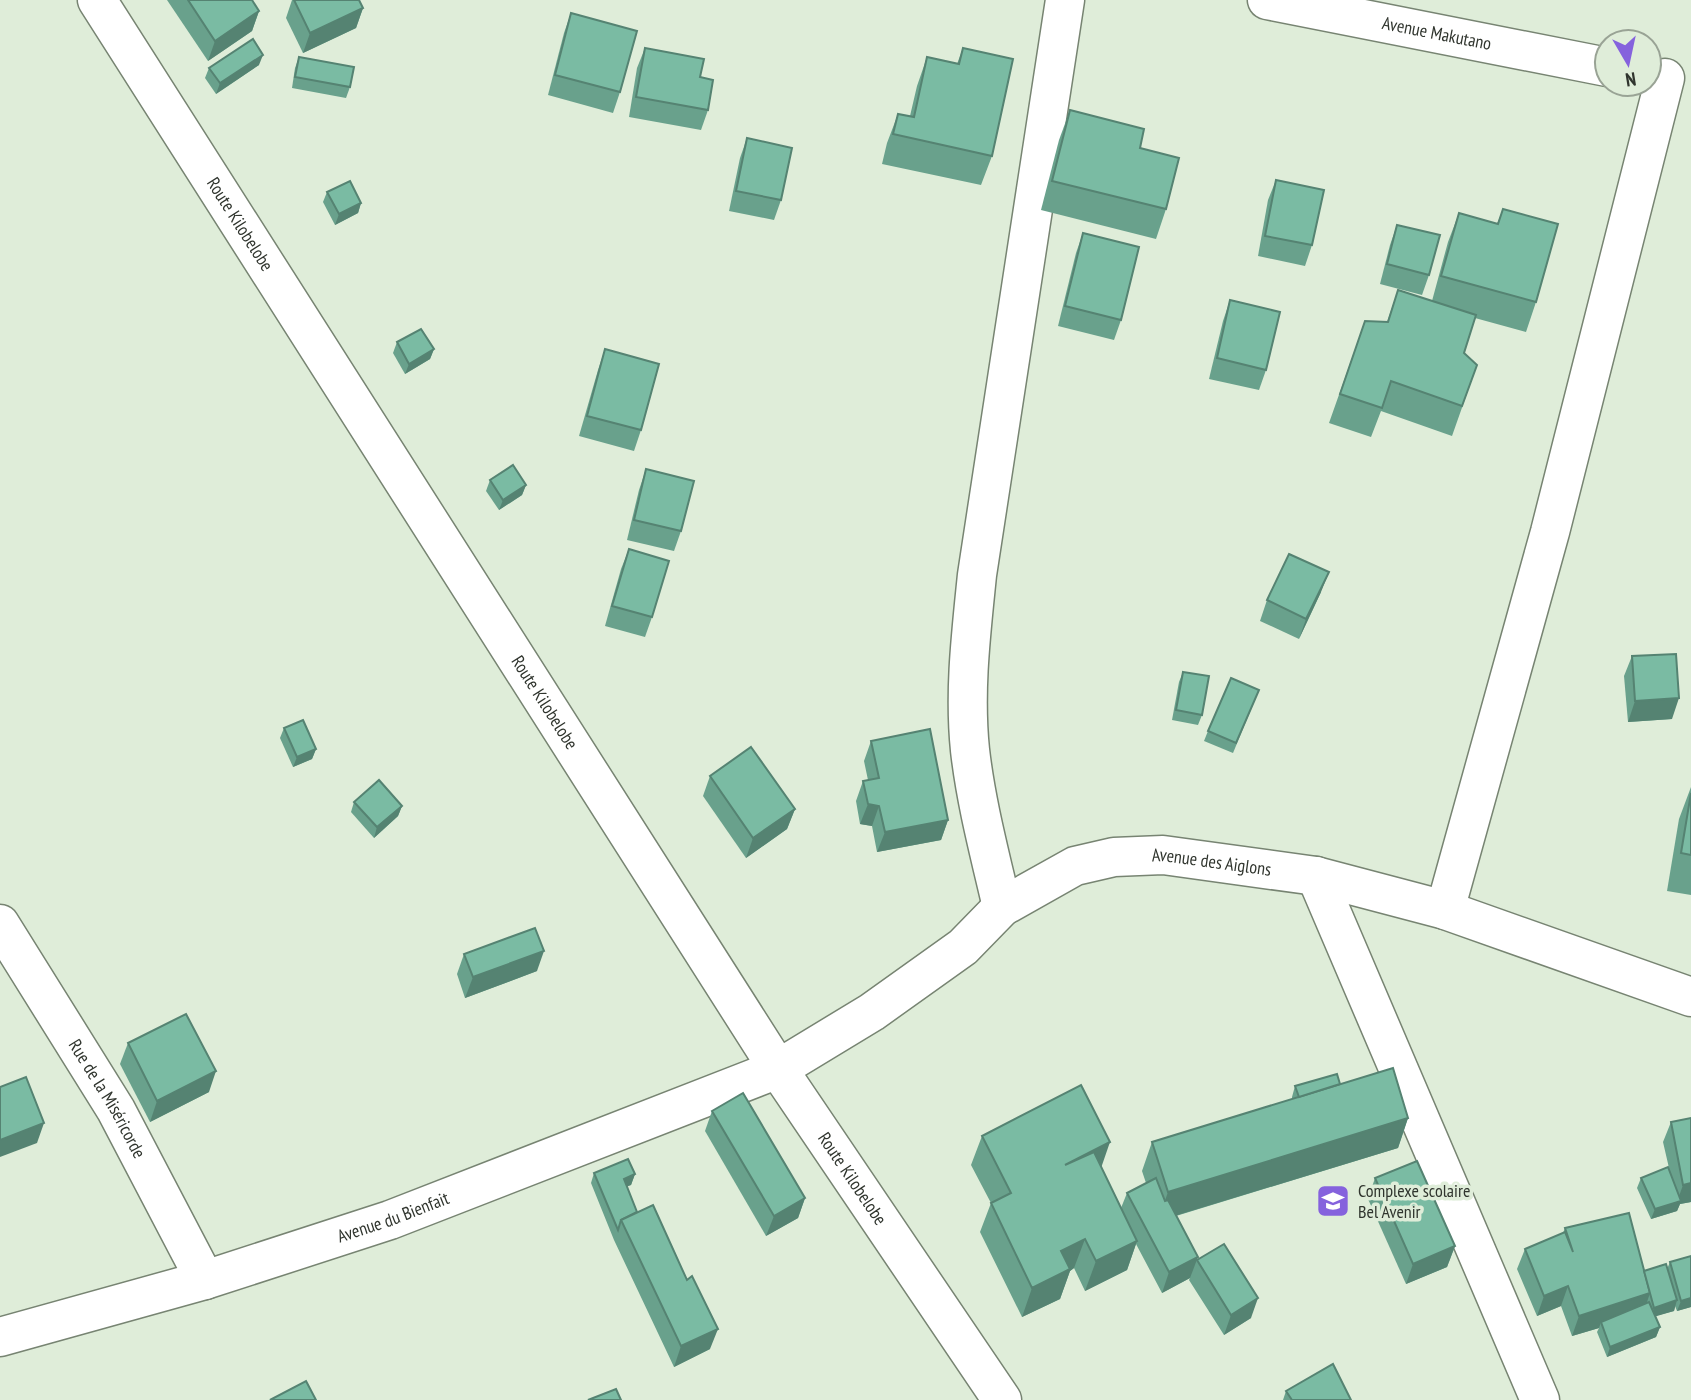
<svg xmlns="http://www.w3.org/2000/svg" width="1691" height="1400" font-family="'PT Sans Narrow',sans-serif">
<rect width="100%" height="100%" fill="#dfedd9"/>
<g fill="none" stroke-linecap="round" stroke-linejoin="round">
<defs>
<g id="street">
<path id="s1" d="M97,0l681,1069 224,331"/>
<path id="s2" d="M1267,0l340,67"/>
<polyline points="1316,876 1540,1400"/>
<path d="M1002,907c-12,-52 -26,-104 -32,-157 -6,-59 1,-116 7,-175l88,-575"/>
<polyline points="1445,910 1550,532 1665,78"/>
<path id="s3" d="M0,924l116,186 89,170"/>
<path id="s4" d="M0,1337l205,-57 185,-60 388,-151 94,-57 91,-65 39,-40 73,-41 39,-9 49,-2 153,21 129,34 246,87"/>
</g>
</defs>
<!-- street casing -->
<use href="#street" stroke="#778472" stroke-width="41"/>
<!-- street -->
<use href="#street" stroke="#fff" stroke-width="38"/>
</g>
<!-- wall -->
<g fill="#69a18c">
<polygon points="167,0 252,0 259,11 252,31 208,61"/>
<polygon points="292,0 359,0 363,8 356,28 303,53 286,18"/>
<polygon points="571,13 620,92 613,113 548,95 564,33"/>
<polygon points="645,48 700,77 708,110 701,130 629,117 637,68"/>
<polygon points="963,48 992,156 981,185 882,164 887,143 898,114 910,116 917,86 927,57 957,64"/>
<polygon points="299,57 350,87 346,98 292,88 295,68"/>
<polygon points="259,65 216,94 205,78 209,68"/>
<polygon points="1070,110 1140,148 1166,209 1156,239 1041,210 1059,140"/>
<polygon points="747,138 781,200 774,220 729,211 740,158"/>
<polygon points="1276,180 1312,245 1305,266 1258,256 1268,200"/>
<polygon points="327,192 361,203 358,213 335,225 323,202"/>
<polygon points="1503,209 1536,302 1526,332 1475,318 1464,353 1477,365 1452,436 1381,411 1371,437 1329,423 1365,321 1387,322 1398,290 1432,301 1448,242 1459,213 1497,224"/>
<polygon points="1397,225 1429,275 1422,295 1380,284 1390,245"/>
<polygon points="1083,233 1121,320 1114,340 1058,326 1076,253"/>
<polygon points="1230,300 1266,370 1259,390 1209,379 1223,321"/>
<polygon points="397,342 434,349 430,359 405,374 393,353"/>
<polygon points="605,349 641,430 634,451 579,436 598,370"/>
<polygon points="646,469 681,531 674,551 627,540 639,490"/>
<polygon points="490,480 526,485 522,495 499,510 486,491"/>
<polygon points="629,549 652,617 645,637 605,626 621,569"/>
<polygon points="1321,592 1299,639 1260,621 1267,600"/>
<polygon points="1632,656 1672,719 1628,722 1624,676"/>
<polygon points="1183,672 1202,715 1198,725 1172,720 1179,682"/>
<polygon points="1255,700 1233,753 1204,741 1208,731"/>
<polygon points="284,728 316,749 312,759 293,767 280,738"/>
<polygon points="871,741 948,820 941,840 877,852 872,826 860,824 856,801 863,781 868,780 864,761"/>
<polygon points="710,776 795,809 787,829 746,858 703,796"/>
<polygon points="1691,787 1691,895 1667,891 1679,819"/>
<polygon points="354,802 402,806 398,816 374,838 351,812"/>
<polygon points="464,954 537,971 465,998 457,974"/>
<polygon points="128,1043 209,1092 150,1122 120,1064"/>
<polygon points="1340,1084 1408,1118 1398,1148 1176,1216 1197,1260 1251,1318 1224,1335 1189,1280 1190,1278 1162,1293 1136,1244 1127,1270 1085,1291 1074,1268 1070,1271 1060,1299 1022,1317 980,1232 991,1203 971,1165 982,1136 1101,1167 1121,1208 1127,1193 1146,1183 1142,1171 1152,1142 1292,1099 1292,1097 1295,1086"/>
<polygon points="712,1111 805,1198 798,1218 766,1236 705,1131"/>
<polygon points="1691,1118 1691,1202 1680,1204 1677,1211 1651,1219 1637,1188 1641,1178 1669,1168 1663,1142 1671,1122"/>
<polygon points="594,1173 635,1174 631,1185 627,1186 637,1212 710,1349 674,1367 614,1240 591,1183"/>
<polygon points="1375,1178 1455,1246 1447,1267 1406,1284 1368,1199"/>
<polygon points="1565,1228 1644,1271 1667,1269 1670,1262 1691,1256 1691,1307 1677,1311 1675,1306 1674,1311 1655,1316 1660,1327 1656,1337 1607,1357 1597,1332 1599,1328 1572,1336 1561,1306 1537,1316 1517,1269 1525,1249 1563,1233"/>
<polygon points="1286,1391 1351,1400 1283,1400"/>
</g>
<!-- shaded-wall -->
<g fill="#558372">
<polygon points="363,8 356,28 303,53 310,33"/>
<polygon points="259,11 252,31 208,61 215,41"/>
<polygon points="263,55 259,65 216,94 220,83"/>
<polygon points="361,203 358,213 335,225 339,214"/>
<polygon points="434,349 430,359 405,374 409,364"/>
<polygon points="526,485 522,495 499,510 503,500"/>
<polygon points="1329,572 1321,592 1299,639 1306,619"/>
<polygon points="1679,698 1672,719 1628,722 1635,701"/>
<polygon points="316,749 312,759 293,767 297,757"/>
<polygon points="868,804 879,806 872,826 860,824"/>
<polygon points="402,806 398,816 374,838 377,827"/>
<polygon points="795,809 787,829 746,858 753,838"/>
<polygon points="948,820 941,840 877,852 885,832"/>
<polygon points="544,951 537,971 465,998 473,977"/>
<polygon points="216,1071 209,1092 150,1122 157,1101"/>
<polygon points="1408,1118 1398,1148 1158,1221 1168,1192"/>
<polygon points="44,1123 37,1143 0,1157 0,1140"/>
<polygon points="1110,1142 1100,1171 1065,1165"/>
<polygon points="635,1174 631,1185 620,1189 624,1179"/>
<polygon points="1691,1183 1691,1202 1680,1204 1677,1211 1651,1219 1655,1209 1677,1202 1683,1185"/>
<polygon points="805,1198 798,1218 766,1236 774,1216"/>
<polygon points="1085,1239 1074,1268 1070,1271 1060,1299 1022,1317 1032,1288 1061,1251"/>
<polygon points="1137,1241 1127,1270 1085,1291 1096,1261"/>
<polygon points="1455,1246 1447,1267 1406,1284 1413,1264"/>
<polygon points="1198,1257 1190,1278 1162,1293 1169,1272"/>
<polygon points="1568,1286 1561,1306 1537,1316 1544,1296"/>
<polygon points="1650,1293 1643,1314 1601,1322 1599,1328 1572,1336 1579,1316"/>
<polygon points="1258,1298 1251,1318 1224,1335 1231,1315"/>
<polygon points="1691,1298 1691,1307 1677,1311 1681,1301"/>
<polygon points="1677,1300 1674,1311 1650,1318 1654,1308"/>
<polygon points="1660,1327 1656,1337 1607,1357 1610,1347"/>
<polygon points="718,1329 710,1349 674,1367 681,1346"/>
</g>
<!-- building -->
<g fill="#7abba3" stroke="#558372" stroke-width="2">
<polygon points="188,0 252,0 259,11 215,41"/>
<polygon points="294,0 359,0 363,8 310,33"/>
<polygon points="571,13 637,31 620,92 555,75"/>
<polygon points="253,39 263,55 220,83 209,68"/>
<polygon points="645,48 704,59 700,77 713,80 708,110 636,97"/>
<polygon points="963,48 1013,59 992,156 893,134 898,114 914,117 927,57 959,64"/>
<polygon points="299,57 354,67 350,87 295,77"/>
<polygon points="1070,110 1144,129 1140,148 1179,158 1166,209 1052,181"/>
<polygon points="747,138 792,148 781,200 736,191"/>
<polygon points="1276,180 1324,190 1312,245 1265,236"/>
<polygon points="350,181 361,203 339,214 327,192"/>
<polygon points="1503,209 1558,224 1536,302 1441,276 1459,213 1498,224"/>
<polygon points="1397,225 1440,235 1429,275 1387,264"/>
<polygon points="1083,233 1139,247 1121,320 1065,306"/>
<polygon points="1398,290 1476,315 1464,353 1477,365 1462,406 1391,381 1382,408 1340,394 1365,321 1388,322"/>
<polygon points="1230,300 1280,312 1266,370 1217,358"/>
<polygon points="421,329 434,349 409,364 397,342"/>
<polygon points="605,349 659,364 641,430 587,416"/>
<polygon points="513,465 526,485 503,500 490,480"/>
<polygon points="646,469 694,481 681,531 634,520"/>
<polygon points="629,549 669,561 652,617 612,606"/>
<polygon points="1289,554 1329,572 1306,619 1267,600"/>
<polygon points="1676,654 1679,698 1635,701 1632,656"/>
<polygon points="1183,672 1209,676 1202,715 1176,710"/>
<polygon points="1231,678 1259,690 1236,743 1208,731"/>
<polygon points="303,720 316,749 297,757 284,728"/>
<polygon points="930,729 948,820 885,832 879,806 868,804 863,781 879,778 871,741"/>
<polygon points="751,747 795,809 753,838 710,776"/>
<polygon points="379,780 402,806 377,827 354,802"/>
<polygon points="1691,793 1691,855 1681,853"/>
<polygon points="535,928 544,951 473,977 464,954"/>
<polygon points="186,1014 216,1071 157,1101 128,1043"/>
<polygon points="1393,1068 1408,1118 1168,1192 1152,1142"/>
<polygon points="1337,1074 1340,1084 1299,1097 1295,1086"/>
<polygon points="26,1077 44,1123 0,1140 0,1087"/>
<polygon points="1081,1085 1110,1142 1065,1165 1094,1152 1137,1241 1096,1261 1085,1239 1061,1251 1070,1269 1032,1288 991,1203 1011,1193 982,1136"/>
<polygon points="743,1093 805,1198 774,1216 712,1111"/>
<polygon points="1691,1118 1691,1183 1683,1185 1671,1122"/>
<polygon points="628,1159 635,1174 624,1179 637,1212 621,1220 618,1230 594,1173"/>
<polygon points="1417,1161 1455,1246 1413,1264 1375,1178"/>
<polygon points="1668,1167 1681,1201 1655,1209 1641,1178"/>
<polygon points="1156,1178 1165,1201 1168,1200 1198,1257 1169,1272 1127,1193"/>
<polygon points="653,1205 687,1280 692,1276 718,1329 681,1346 621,1220"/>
<polygon points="1629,1213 1650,1293 1579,1316 1568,1286 1544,1296 1525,1249 1565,1232 1573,1252 1565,1228"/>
<polygon points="1224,1244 1258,1298 1231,1315 1197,1260"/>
<polygon points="1691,1256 1691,1298 1681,1301 1670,1262"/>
<polygon points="1666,1264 1677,1300 1654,1308 1644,1271"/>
<polygon points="1649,1302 1660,1327 1610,1347 1601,1322"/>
<polygon points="1333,1364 1351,1400 1292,1400 1286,1391"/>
<polygon points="306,1381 316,1400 270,1400"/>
<polygon points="616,1389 621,1400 588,1400"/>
</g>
<!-- icons -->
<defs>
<symbol id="school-square" viewBox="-11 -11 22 22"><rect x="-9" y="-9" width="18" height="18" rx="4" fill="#8562dd" stroke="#dfedd9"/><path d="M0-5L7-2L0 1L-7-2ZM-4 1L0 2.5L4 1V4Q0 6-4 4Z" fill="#fff"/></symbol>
</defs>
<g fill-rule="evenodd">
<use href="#school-square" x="1314" y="1182" width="38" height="38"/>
</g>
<g text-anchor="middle" stroke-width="7" stroke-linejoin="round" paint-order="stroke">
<!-- street labels -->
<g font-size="18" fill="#30352e" stroke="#dfedd9">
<text dy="6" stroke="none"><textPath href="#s2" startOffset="173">Avenue Makutano</textPath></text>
<text dy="6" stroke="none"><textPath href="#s1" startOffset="266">Route Kilobelobe</textPath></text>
<text dy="6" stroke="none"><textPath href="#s1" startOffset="833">Route Kilobelobe</textPath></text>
<text dy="6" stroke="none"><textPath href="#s4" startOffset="1323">Avenue des Aiglons</textPath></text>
<text dy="6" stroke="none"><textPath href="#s3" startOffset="205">Rue de la Miséricorde</textPath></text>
<text dy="6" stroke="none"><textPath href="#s1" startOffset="1400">Route Kilobelobe</textPath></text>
<text dy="6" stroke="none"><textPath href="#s4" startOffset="411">Avenue du Bienfait</textPath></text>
</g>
<!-- poi labels -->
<g font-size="18" fill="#30352e" stroke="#dfedd9" text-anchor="start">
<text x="1358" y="1197">Complexe scolaire<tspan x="1358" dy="21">Bel Avenir</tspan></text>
</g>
</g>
<!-- north arrow -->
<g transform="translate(1628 63) rotate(171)"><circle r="33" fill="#dfedd9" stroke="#99a395" stroke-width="2"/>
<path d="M0-5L12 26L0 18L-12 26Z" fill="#8562dd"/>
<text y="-10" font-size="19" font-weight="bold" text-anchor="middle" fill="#30352e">N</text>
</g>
</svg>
